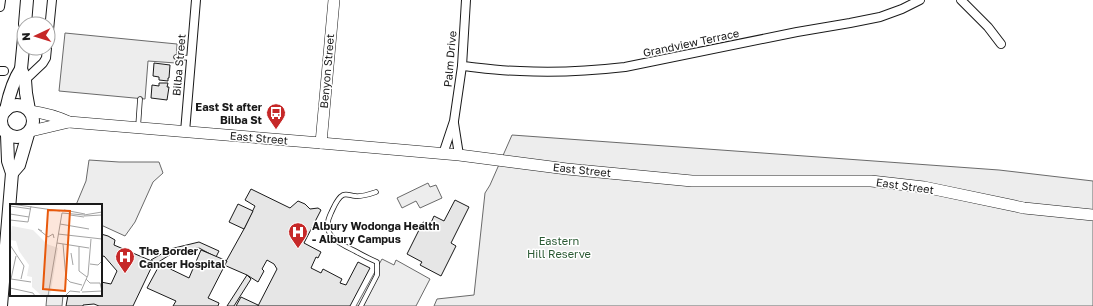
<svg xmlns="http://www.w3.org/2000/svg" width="1093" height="306" font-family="'Golos Text',sans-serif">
<rect width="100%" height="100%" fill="#fff"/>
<!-- built -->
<g fill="#ededed" stroke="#6a6a6a">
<polygon points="65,33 177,44 176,63 148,61 145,99 59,91"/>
<polygon points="512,135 999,170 1093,181 1093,306 434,306 437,299 474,295 485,193 490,185"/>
<polygon points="89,160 119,162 159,162 163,173 153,182 135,222 125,236 101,225 101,205 76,205 86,181"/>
<polygon points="428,183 430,187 436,185 442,198 420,208 416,201 402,208 397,198"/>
<polygon points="382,259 394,265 396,260 430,279 416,306 356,306"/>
<polygon points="47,295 63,295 62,306 46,306"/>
</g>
<!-- building -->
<g fill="#e6e6e6" stroke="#1a1a1a">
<polygon points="154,63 170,65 169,78 168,78 168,81 159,80 159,77 153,76"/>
<polygon points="159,83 168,83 167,87 169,87 167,100 151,98 152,85 159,86"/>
<polygon points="251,189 290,208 298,201 305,204 310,209 318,208 321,210 304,243 321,252 318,258 316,257 311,268 321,273 323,269 342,279 340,283 346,285 358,262 370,268 350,306 258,306 277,269 274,264 267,260 262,269 264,271 258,282 247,275 224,265 244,229 255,206 245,200"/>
<polygon points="455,200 469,207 451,243 456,246 441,276 420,265 422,262 407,254 423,222 430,225 434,216 444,221"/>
<polygon points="238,204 253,211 244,229 229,222"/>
<polygon points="101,234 108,236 115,240 114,245 154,262 133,306 99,306 94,304 83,305 83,306 66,306 68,295 101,295 101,282 111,284 117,271 104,256 101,257"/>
<polygon points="199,242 219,251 216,257 199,248 176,251 152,266 154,262 151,260 170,249"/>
<polygon points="201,250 227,261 208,298 219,303 218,306 173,306 176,301 147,288 160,264 189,278"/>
<polygon points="247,275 251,279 234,306 227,306"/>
<polygon points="241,297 258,305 258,306 236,306"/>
</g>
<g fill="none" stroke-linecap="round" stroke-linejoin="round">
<defs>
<g id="lane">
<polyline points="176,57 191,58"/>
<polyline points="138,128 140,99"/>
<path d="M361,306l16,-31v-13c-7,-3 -15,-7 -22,-11 -17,-8 -35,-16 -24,-38 3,-6 6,-15 12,-18 4,-2 8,1 12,1 7,1 15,-2 21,-4"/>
</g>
<g id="street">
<polyline points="961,0 988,27 1001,44"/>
<polyline points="0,7 1,0"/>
<polyline points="48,40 52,0"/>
<path d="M462,66c19,2 39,5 58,5 35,2 70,0 105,-4l172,-35 53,-9 30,-6 22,-8 18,-9"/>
<polyline points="0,71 4,71"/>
<polyline points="25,80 43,63 46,58 47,48"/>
<polyline points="454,123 459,155"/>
<polyline points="185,132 196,0"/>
<polyline points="443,154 454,121 462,66 466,0"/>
</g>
<g id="secondary">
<path d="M30,111c14,2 26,5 39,11l252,21 138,12 108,14 125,12h179l53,6 100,21 69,7"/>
<polyline points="31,131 69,122"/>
<polyline points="321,143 334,0"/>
</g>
<g id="primary">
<polyline points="25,24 27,0"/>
<polyline points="24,38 21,69 25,80 26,93 29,110"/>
<circle cx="17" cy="121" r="16"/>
<path d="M6,110c3,-15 7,-29 15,-41"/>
<polyline points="12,173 19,165 28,134"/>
<polyline points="1,306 12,173 8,161 7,135"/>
</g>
</defs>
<!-- lane casing -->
<use href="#lane" stroke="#1a1a1a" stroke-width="5.5"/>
<!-- street casing -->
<use href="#street" stroke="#1a1a1a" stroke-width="10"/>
<!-- secondary casing -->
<use href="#secondary" stroke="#1a1a1a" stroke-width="12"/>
<!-- primary casing -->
<use href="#primary" stroke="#1a1a1a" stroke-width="14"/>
<!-- lane -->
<use href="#lane" stroke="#fff" stroke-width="4"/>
<!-- street -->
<use href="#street" stroke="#fff" stroke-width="8"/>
<!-- secondary -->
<use href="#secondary" stroke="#fff" stroke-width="11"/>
<!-- primary -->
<use href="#primary" stroke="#fff" stroke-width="12"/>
</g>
<!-- icons -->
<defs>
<symbol id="bus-pin" viewBox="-11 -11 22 30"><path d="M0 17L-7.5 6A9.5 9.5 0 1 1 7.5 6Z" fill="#c62828" stroke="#fff"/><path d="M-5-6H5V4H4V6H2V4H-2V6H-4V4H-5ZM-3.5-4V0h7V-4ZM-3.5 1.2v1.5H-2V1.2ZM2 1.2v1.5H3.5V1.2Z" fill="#fff"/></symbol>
<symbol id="hospital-pin" viewBox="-11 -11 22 30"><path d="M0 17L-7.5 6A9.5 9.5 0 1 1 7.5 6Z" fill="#c62828" stroke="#fff"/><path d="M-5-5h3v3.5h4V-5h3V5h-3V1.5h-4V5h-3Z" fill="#fff"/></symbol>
</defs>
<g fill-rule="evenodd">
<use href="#bus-pin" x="265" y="102" width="22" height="30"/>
<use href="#hospital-pin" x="287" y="221" width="22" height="30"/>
<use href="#hospital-pin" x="114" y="246" width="22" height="30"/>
</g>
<g text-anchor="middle" stroke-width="3" stroke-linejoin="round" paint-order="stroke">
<!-- street labels -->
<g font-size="11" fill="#1a1a1a" stroke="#fff">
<text transform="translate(691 43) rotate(-12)" y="4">Grandview Terrace</text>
<text transform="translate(450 59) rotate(-85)" y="4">Palm Drive</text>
<text transform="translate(179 65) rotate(-85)" y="4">Bilba Street</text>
<text transform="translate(327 71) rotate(-85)" y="4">Benyon Street</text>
<text transform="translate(259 138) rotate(5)" y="4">East Street</text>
<text transform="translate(582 170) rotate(6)" y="4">East Street</text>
<text transform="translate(905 186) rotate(8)" y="4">East Street</text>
</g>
<!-- poi labels -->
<g font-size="11" font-weight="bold" fill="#1a1a1a" stroke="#fff" text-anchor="start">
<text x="262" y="111" text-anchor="end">East St after<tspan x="262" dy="13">Bilba St</tspan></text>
<text x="312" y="230">Albury Wodonga Health<tspan x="312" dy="13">- Albury Campus</tspan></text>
<text x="139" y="255">The Border<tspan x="139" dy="13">Cancer Hospital</tspan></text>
</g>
<!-- park labels -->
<g font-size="11" fill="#2b5a34" stroke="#fff">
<text x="559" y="245">Eastern<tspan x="559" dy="13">Hill Reserve</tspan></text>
</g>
</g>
<!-- overview -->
<g transform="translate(10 204)">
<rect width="92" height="92" fill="#fff"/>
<path d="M2,22l21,4 14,14 11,4 -8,48h-8l-10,-9v-10l-5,-1 2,-11 -10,-14 -3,-10 -6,-1z" fill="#ededed"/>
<path fill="none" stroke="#a3a3a3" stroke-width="1" d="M1,0l49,7M0,2l21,3M54,6l21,4M52,9l22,2 18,-3M0,10l19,3M60,11l14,2M74,12l18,-1M0,16l18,2 3,-16M50,20l29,5M32,27l-4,-2 10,8 5,-3 1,4M48,30l44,5M47,39l32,5M53,40l3,34 4,4 12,3M0,41l14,21 -3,13M69,43v24l8,6M61,49l2,12M80,60l8,1 4,-4M1,75l5,-23M1,75l20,3M76,75l4,4h10l2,8M0,84l23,5 2,3M71,87l7,-16 3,-36M72,88l20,-1M38,92l14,-83M55,92l5,-5 10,1"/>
<path fill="#e8590c" fill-opacity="0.15" stroke="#e8590c" stroke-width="2" d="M38,6l22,1 -5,80 -22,-2z"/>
<rect width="92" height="92" fill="none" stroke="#1a1a1a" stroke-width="2"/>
</g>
<!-- north arrow -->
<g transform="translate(36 36) rotate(266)"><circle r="19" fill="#ffffff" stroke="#a3a3a3"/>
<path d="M0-3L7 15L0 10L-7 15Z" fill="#c62828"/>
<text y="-6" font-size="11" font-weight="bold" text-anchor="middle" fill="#1a1a1a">N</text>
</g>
</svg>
